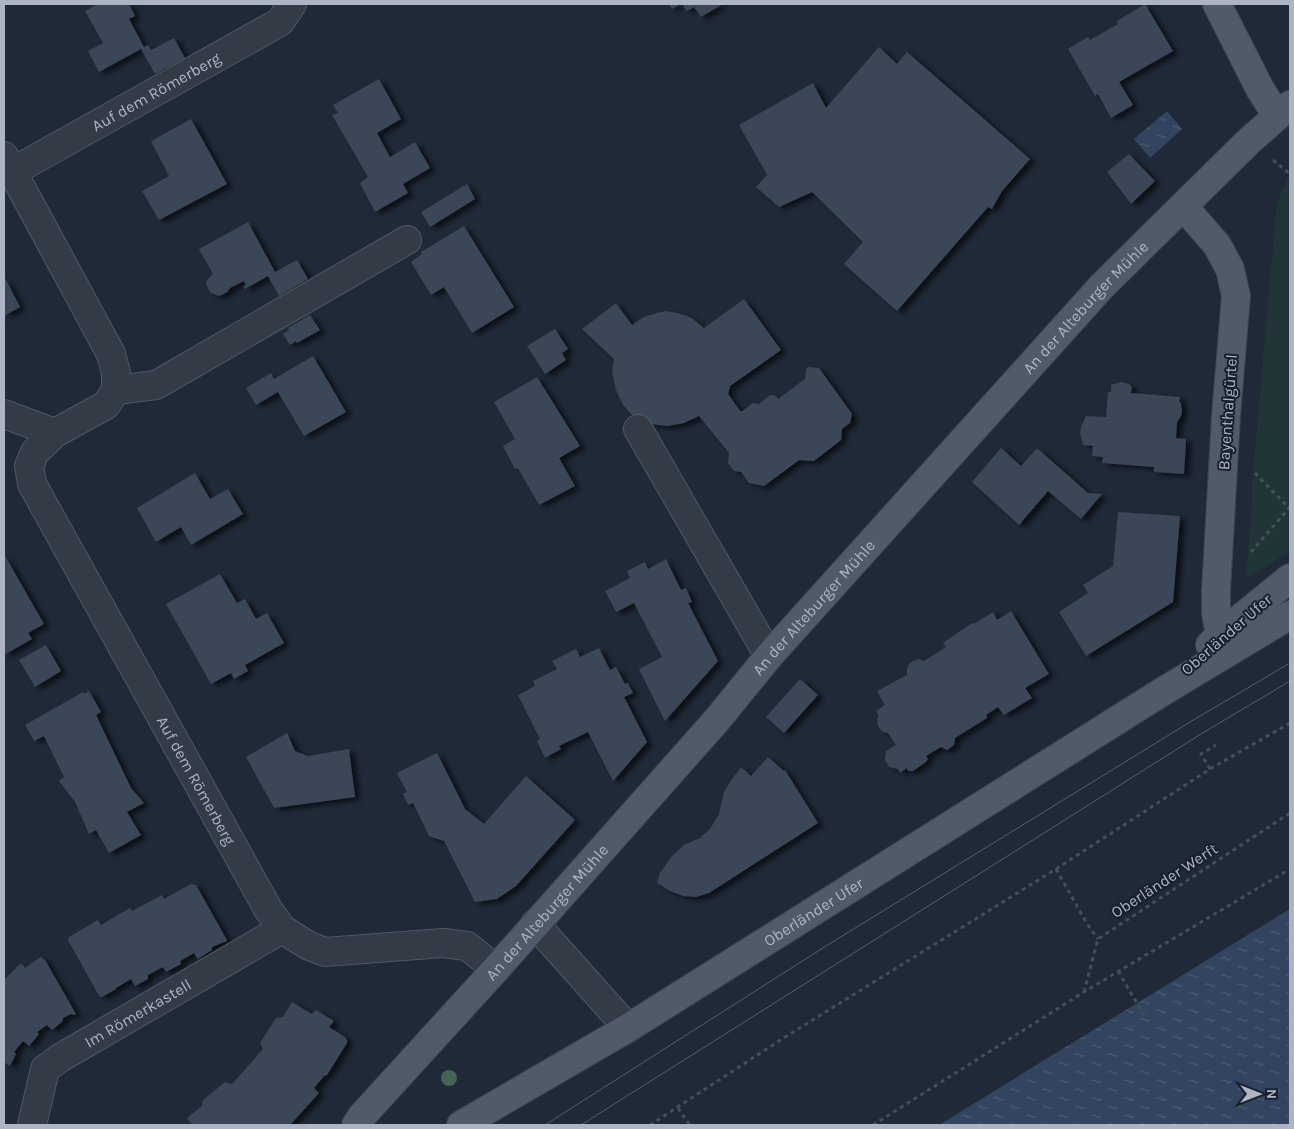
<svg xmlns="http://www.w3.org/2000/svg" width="1294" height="1129" font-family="Karla,sans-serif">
<defs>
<pattern id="water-ripples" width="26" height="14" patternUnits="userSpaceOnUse" patternTransform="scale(1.25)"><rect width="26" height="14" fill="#32445f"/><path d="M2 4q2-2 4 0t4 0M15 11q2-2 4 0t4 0" fill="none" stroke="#4d5d74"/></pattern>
<filter id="shadow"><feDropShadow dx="5.5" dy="3" stdDeviation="2.5" flood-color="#0009"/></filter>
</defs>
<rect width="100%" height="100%" fill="#1f2937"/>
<!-- green -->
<polygon fill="#213538" points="1290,174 1290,551 1249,578 1246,576 1252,501 1252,483 1277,202"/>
<!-- water -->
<g fill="url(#water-ripples)">
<polygon points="1167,111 1182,129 1150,158 1134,139"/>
<polygon points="1290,909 1290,1125 939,1125"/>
</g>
<!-- building -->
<g fill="#3b4757" filter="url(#shadow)">
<polygon points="98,4 129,4 135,16 129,19 144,47 148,45 151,50 174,38 185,58 155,74 141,49 99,72 88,51 103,43 85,11"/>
<polygon points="669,4 681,4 672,9"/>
<polygon points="682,4 723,4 701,17 694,7 687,11"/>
<polygon points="1145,4 1173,51 1119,82 1133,105 1111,118 1098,94 1095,96 1068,49 1088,37 1090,40 1118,24 1117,21"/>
<polygon points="879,47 897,64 907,52 1030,159 1002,191 992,209 988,207 897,311 844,264 863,242 812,192 779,207 756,187 767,175 739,125 813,83 826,108"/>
<polygon points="379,79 401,119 377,133 390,157 415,142 430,168 403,184 408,193 375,212 360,183 368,177 332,115 338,113 333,105"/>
<polygon points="191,119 227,184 159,220 142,191 169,176 151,141"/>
<polygon points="1129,154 1155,181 1131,204 1107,172"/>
<polygon points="467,184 475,199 430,227 421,212"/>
<polygon points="248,222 275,272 297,260 308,279 279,296 268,276 245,289 243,287 246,285 244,281 230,288 227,292 222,295 218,296 210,292 206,284 207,280 213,274 199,249"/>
<polygon points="464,226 514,307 472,333 444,287 431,295 411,262 422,254 421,252"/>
<polygon points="4,276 20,307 4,316"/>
<polygon points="744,299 781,350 730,386 728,394 741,412 753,403 759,404 770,395 776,396 778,399 805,379 806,369 809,367 819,368 852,414 850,423 842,429 841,440 814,461 799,460 764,486 749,483 741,472 734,471 728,463 729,453 699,416 684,423 667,426 651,424 631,414 623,405 616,390 612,373 614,359 582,329 616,303 632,325 644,317 657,313 666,311 678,313 687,316 693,319 704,328"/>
<polygon points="310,315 320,330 297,343 296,341 290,345 283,334 289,330 288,328"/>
<polygon points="555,329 568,349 562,353 566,360 545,374 527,346"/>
<polygon points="313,356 346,412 304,436 278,392 256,405 246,388 271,373 274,379"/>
<polygon points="537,377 580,446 559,458 575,486 539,505 518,468 515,469 503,446 515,439 494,402"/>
<polygon points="1121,382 1129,384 1132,387 1131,393 1180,397 1179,401 1181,403 1182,411 1181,416 1177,422 1176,438 1186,439 1184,474 1154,472 1154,467 1102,463 1103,457 1092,456 1093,446 1083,445 1080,433 1081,427 1086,416 1106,417 1108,392 1111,392 1111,385"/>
<polygon points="1001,448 1021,466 1037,448 1088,493 1102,494 1081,519 1048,491 1019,525 972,482"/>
<polygon points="195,473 210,499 228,489 243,514 191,545 181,527 156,542 137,508"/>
<polygon points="1118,512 1180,516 1173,602 1086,656 1059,612 1088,593 1083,585 1113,566"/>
<polygon points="4,554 44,624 28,633 32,639 4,655"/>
<polygon points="666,559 681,590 686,588 692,602 688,603 718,661 665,721 639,669 662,657 634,603 616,612 605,591 630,578 627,571 645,562 648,569"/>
<polygon points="220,574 237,603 245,599 256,619 267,613 284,643 245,665 248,671 234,679 231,673 211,684 166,604"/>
<polygon points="1011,611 1049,674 1025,688 1032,698 1004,715 998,707 986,715 987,718 955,738 954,745 947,750 941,747 926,756 928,759 926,762 913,771 908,771 907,768 900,773 898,769 889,767 885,760 886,751 896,745 888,733 883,732 879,728 877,723 878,715 876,711 885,705 877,691 907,675 907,669 909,664 913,661 919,659 924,661 946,647 943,643 972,623 974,624 993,612 997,620"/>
<polygon points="46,645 61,671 35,687 19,660"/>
<polygon points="599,648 610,670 616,667 625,684 628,683 633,693 624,697 647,742 613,781 588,732 559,746 561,749 545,758 537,741 540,739 518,695 535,686 533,681 557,669 552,661 576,649 580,657"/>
<polygon points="800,679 818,695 784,733 766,717"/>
<polygon points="89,691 101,712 96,715 131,788 144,803 127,812 141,835 109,853 96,830 89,834 75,802 59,781 64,777 44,736 34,741 25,725 83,692 84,694"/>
<polygon points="287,733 295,751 308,756 349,749 355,797 274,808 246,757"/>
<polygon points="437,753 465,809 484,824 526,776 575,820 516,886 497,899 475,902 444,841 429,836 413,803 408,805 403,794 407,792 397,773"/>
<polygon points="768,757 784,771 785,770 818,823 709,893 696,897 683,896 670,891 657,883 660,873 672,856 684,845 700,838 710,829 719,814 724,792 732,779 741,767 751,776"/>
<polygon points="191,884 196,885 227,940 226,942 224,942 212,947 212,950 198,959 194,953 180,961 181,964 166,972 163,967 148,975 148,979 135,986 131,979 116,988 116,989 102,997 99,996 68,940 69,937 98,920 101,925 130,908 132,911 162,895 164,899"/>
<polygon points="41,957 45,960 76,1014 73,1015 71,1014 63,1018 63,1021 52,1030 47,1025 37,1032 39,1034 29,1046 23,1041 14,1052 16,1054 10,1066 4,1062 4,980 20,964 23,965 25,968 39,958"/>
<polygon points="292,1002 312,1014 316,1010 334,1021 329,1027 345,1037 347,1040 347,1043 327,1075 324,1076 314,1088 319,1093 290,1125 192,1125 187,1118 202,1106 203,1100 225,1082 232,1084 263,1049 260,1043 276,1018 283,1017"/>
</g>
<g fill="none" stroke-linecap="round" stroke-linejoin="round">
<defs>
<g id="minor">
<path id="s1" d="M4,156l107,198 5,19v17l-10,15 -51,28 -20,19 -6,14 3,18 236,425 14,20 27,17 16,6 118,-9 24,3 29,23"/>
<path id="s2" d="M12,172l268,-150 12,-18"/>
<polyline points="116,390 156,385 407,240"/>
<polyline points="4,414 55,433"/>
<polyline points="638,429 769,656"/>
<polyline points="535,924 628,1028"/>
<path id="s3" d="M32,1125l13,-56 15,-11 222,-129"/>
</g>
<g id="major">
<polyline points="1217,4 1260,89 1277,116"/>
<polyline points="1183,206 1217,245 1230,269 1236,296 1226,416 1216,591 1216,613 1220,635"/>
<polyline points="1210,645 1220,635 1290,578"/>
<path id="s4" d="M356,1125l6,-9 134,-147 220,-248 53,-65 333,-370 147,-145 41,-36"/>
<path id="s5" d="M461,1125l167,-97 534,-336 128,-77"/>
</g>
</defs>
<!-- minor casing -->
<use href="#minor" stroke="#505865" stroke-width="30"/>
<!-- major casing -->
<use href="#major" stroke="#3c4451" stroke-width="30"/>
<!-- path -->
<g stroke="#3f5255" stroke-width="3" stroke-dasharray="4 4" stroke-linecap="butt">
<polyline points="1273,160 1290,174"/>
<polyline points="1255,473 1289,508"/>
<polyline points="1251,552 1290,507"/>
<polyline points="1210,769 1201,754 1216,745"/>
<polyline points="1056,869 1086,922 1098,939"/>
<polyline points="1118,971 1145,1017"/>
<polyline points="1084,992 1098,939 1290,813"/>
<polyline points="678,1108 690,1125"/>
<polyline points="650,1125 782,1039 1056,869 1210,769 1290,723"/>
<polyline points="873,1125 1084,992 1290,869"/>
</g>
<!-- minor -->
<use href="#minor" stroke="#333b47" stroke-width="28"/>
<!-- major -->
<use href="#major" stroke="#505a68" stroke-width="28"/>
<!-- tram -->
<g stroke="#545f6f" stroke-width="1">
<polyline points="545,1125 826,946 1190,722 1290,663"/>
<polyline points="581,1125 1201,734 1290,681"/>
</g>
</g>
<!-- trees -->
<circle fill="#456456" cx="449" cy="1078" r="8"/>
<g text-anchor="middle" stroke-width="4" stroke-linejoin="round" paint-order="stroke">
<!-- street labels -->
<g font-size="16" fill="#adb5c4" stroke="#18202c">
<text dy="6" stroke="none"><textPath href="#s2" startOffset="165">Auf dem Römerberg</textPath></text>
<text dy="6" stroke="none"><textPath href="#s4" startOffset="1096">An der Alteburger Mühle</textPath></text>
<text transform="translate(1227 412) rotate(-86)" y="6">Bayenthalgürtel</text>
<text dy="6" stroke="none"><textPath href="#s4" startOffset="691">An der Alteburger Mühle</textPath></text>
<text transform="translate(1226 634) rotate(-41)" y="6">Oberländer Ufer</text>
<text dy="6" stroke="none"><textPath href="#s1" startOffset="738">Auf dem Römerberg</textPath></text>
<text transform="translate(1164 880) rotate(-33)" y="6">Oberländer Werft</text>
<text dy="6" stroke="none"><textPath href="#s4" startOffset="286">An der Alteburger Mühle</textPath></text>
<text dy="6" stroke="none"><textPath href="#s5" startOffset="412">Oberländer Ufer</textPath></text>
<text dy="6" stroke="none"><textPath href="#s3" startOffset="166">Im Römerkastell</textPath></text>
</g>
</g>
<!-- border -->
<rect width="1294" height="1129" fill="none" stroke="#adb5c4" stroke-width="10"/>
<!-- north arrow -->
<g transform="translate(1259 1094) rotate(90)" stroke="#18202c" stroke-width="4" paint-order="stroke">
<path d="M0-4L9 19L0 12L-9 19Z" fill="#adb5c4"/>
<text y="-8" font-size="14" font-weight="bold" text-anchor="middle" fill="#adb5c4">N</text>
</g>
</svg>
